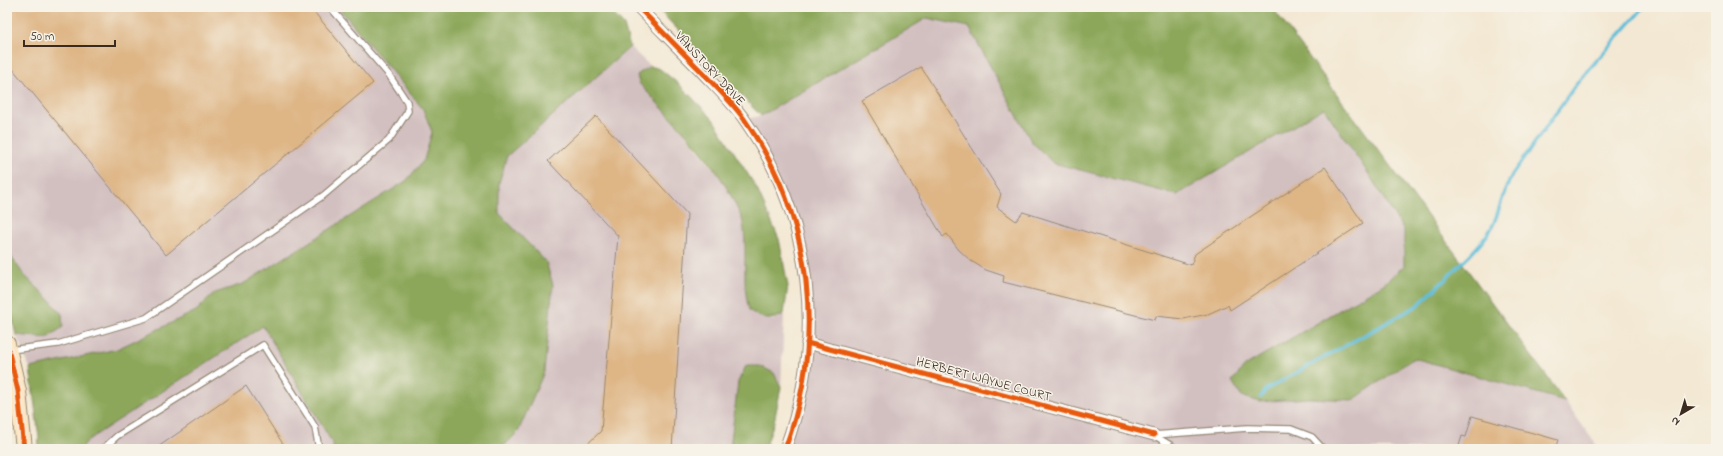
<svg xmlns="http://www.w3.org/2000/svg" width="1723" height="456" font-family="'Indie Flower',sans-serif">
<rect width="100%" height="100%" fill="#f7f3e8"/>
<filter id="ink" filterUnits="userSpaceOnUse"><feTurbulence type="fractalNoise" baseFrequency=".025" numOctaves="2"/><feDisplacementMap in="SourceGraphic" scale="8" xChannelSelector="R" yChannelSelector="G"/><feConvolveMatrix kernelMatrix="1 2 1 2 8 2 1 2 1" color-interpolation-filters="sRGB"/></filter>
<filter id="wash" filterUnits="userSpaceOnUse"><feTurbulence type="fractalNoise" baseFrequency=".012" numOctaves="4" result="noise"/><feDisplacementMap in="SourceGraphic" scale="16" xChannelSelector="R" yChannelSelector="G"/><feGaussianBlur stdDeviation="0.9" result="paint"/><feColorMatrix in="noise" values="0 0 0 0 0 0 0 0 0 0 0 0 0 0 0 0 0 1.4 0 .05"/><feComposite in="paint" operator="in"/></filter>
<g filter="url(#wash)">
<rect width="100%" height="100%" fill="#f3e8d3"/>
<!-- industrial -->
<g fill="#d2bfc0">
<polygon points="7,7 338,7 423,109 432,132 424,160 406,181 243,284 215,293 196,311 117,349 30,368 16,335 7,295"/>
<polygon points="927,18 969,27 1031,141 1177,195 1324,108 1368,173 1404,231 1405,266 1382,285 1260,402 1307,398 1353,400 1414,358 1565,401 1599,449 785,449 807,343 796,226 744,119 761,116"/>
<polygon points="630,47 650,66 638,75 727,186 743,222 746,266 746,298 760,318 773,320 784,314 781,387 774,373 734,419 730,449 501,449 518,432 499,213 499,183 503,166 507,156"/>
<polygon points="263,326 334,444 333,449 81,449 88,440"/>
</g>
<!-- forest -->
<g fill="#8ca75a" stroke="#64683c">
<polygon points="338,7 607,7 624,25 630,47 507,156 499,183 499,213 546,262 553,285 544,372 518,432 501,449 333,449 333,444 263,326 88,440 81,449 38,449 39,438 30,368 117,349 196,311 215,293 243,284 406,181 424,160 432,132 423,109"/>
<polygon points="656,7 1272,7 1565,401 1414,358 1353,400 1307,398 1260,402 1241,396 1232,381 1246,365 1382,285 1404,266 1404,231 1368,173 1324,108 1177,195 1053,163 1031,141 969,27 927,18 761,116"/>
<path d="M650,66l10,3 20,16 33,34 43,68 23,52 9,47 -4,28c-15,8 -21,6 -35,-4 -8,-28 -1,-58 -6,-87 -1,-6 -5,-12 -7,-17 -21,-47 -63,-85 -97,-123l-2,-8z"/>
<polygon points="7,251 24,275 47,297 62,314 63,327 47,338 16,335 7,295"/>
<polygon points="746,366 760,366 774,373 781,387 774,422 765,449 730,449 738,382"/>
</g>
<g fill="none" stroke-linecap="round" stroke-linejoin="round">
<!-- stream -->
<path stroke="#5bbdd9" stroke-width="3.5" d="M1261,397l6,-8 148,-82c20,-16 36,-34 54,-51 8,-9 17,-17 23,-29 8,-16 10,-34 20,-52l65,-92 67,-76"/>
</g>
<g id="blocks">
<!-- building -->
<g fill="#deb585">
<polygon points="7,7 310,7 373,83 166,255 7,62"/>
<polygon points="921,67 1001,194 997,207 1016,221 1023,212 1191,265 1195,254 1325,167 1363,223 1230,310 1228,305 1208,314 1183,319 1156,316 1155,320 1003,282 1004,276 986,270 971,261 959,250 947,234 943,237 862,101"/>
<polygon points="596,116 687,214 672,449 582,449 601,431 618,236 548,161"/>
<polygon points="246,386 283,444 274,449 155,449"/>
<polygon points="1472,416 1558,440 1555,449 1458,449 1462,436 1466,437"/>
</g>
</g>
</g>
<g filter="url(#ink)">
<use href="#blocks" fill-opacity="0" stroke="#978978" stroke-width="1"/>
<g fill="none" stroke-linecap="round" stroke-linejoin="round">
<defs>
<g id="lane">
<polyline points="10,350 58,344 146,318 324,195 389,140 408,111 407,102 389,75 330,7"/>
<polyline points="1154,435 1247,428 1291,429 1312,437 1323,449"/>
<polyline points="1155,436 1177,449"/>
<polyline points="103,449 117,436 263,345 315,427 319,449"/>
</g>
<g id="street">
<path d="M638,7c21,21 41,42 62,63 15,16 32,32 44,49 69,98 82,219 41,330"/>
<polyline points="807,343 1154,435"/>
</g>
<polyline id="secondary" points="7,344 18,391 24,449"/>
</defs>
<!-- lane casing -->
<use href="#lane" stroke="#978978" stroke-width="8"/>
<!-- street casing -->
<use href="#street" stroke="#978978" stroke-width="13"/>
<!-- secondary casing -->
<use href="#secondary" stroke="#978978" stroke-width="18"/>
<!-- lane -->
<use href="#lane" stroke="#fff" stroke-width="5.5"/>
<!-- street -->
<use href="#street" stroke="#fff" stroke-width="11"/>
<!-- secondary -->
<use href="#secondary" stroke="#fce6c4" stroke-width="16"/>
<defs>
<g id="cycleway">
<path d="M638,7c21,21 41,42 62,63 15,16 32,32 44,49 69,98 82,219 41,330"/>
<polyline points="807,343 1154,435"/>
<polyline points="7,344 18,391 24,449"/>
</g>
</defs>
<!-- cycleway casing -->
<use href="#cycleway" stroke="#f7f3e8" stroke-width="8"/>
<!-- cycleway -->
<use href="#cycleway" stroke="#e8590c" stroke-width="5"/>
</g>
</g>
<g text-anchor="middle" stroke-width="3" stroke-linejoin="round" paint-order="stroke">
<!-- street labels -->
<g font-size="13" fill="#3b2a1e" stroke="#f7f3e8">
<text transform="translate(711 68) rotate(47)" y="5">VANSTORY DRIVE</text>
<text transform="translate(984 378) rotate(15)" y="5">HERBERT WAYNE COURT</text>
</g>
</g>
<!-- margin -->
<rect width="1723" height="456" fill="none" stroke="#f7f3e8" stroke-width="24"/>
<!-- north arrow -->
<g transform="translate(1681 414) rotate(218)" stroke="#f7f3e8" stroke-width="3" paint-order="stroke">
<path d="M0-3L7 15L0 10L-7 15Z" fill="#3b2a1e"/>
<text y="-6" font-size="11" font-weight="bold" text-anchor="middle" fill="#3b2a1e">N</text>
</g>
<!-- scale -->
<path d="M24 40v6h91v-6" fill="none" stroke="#3b2a1e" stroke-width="2"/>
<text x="30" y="40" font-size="12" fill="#3b2a1e" stroke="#f7f3e8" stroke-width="3" paint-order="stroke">50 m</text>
</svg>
